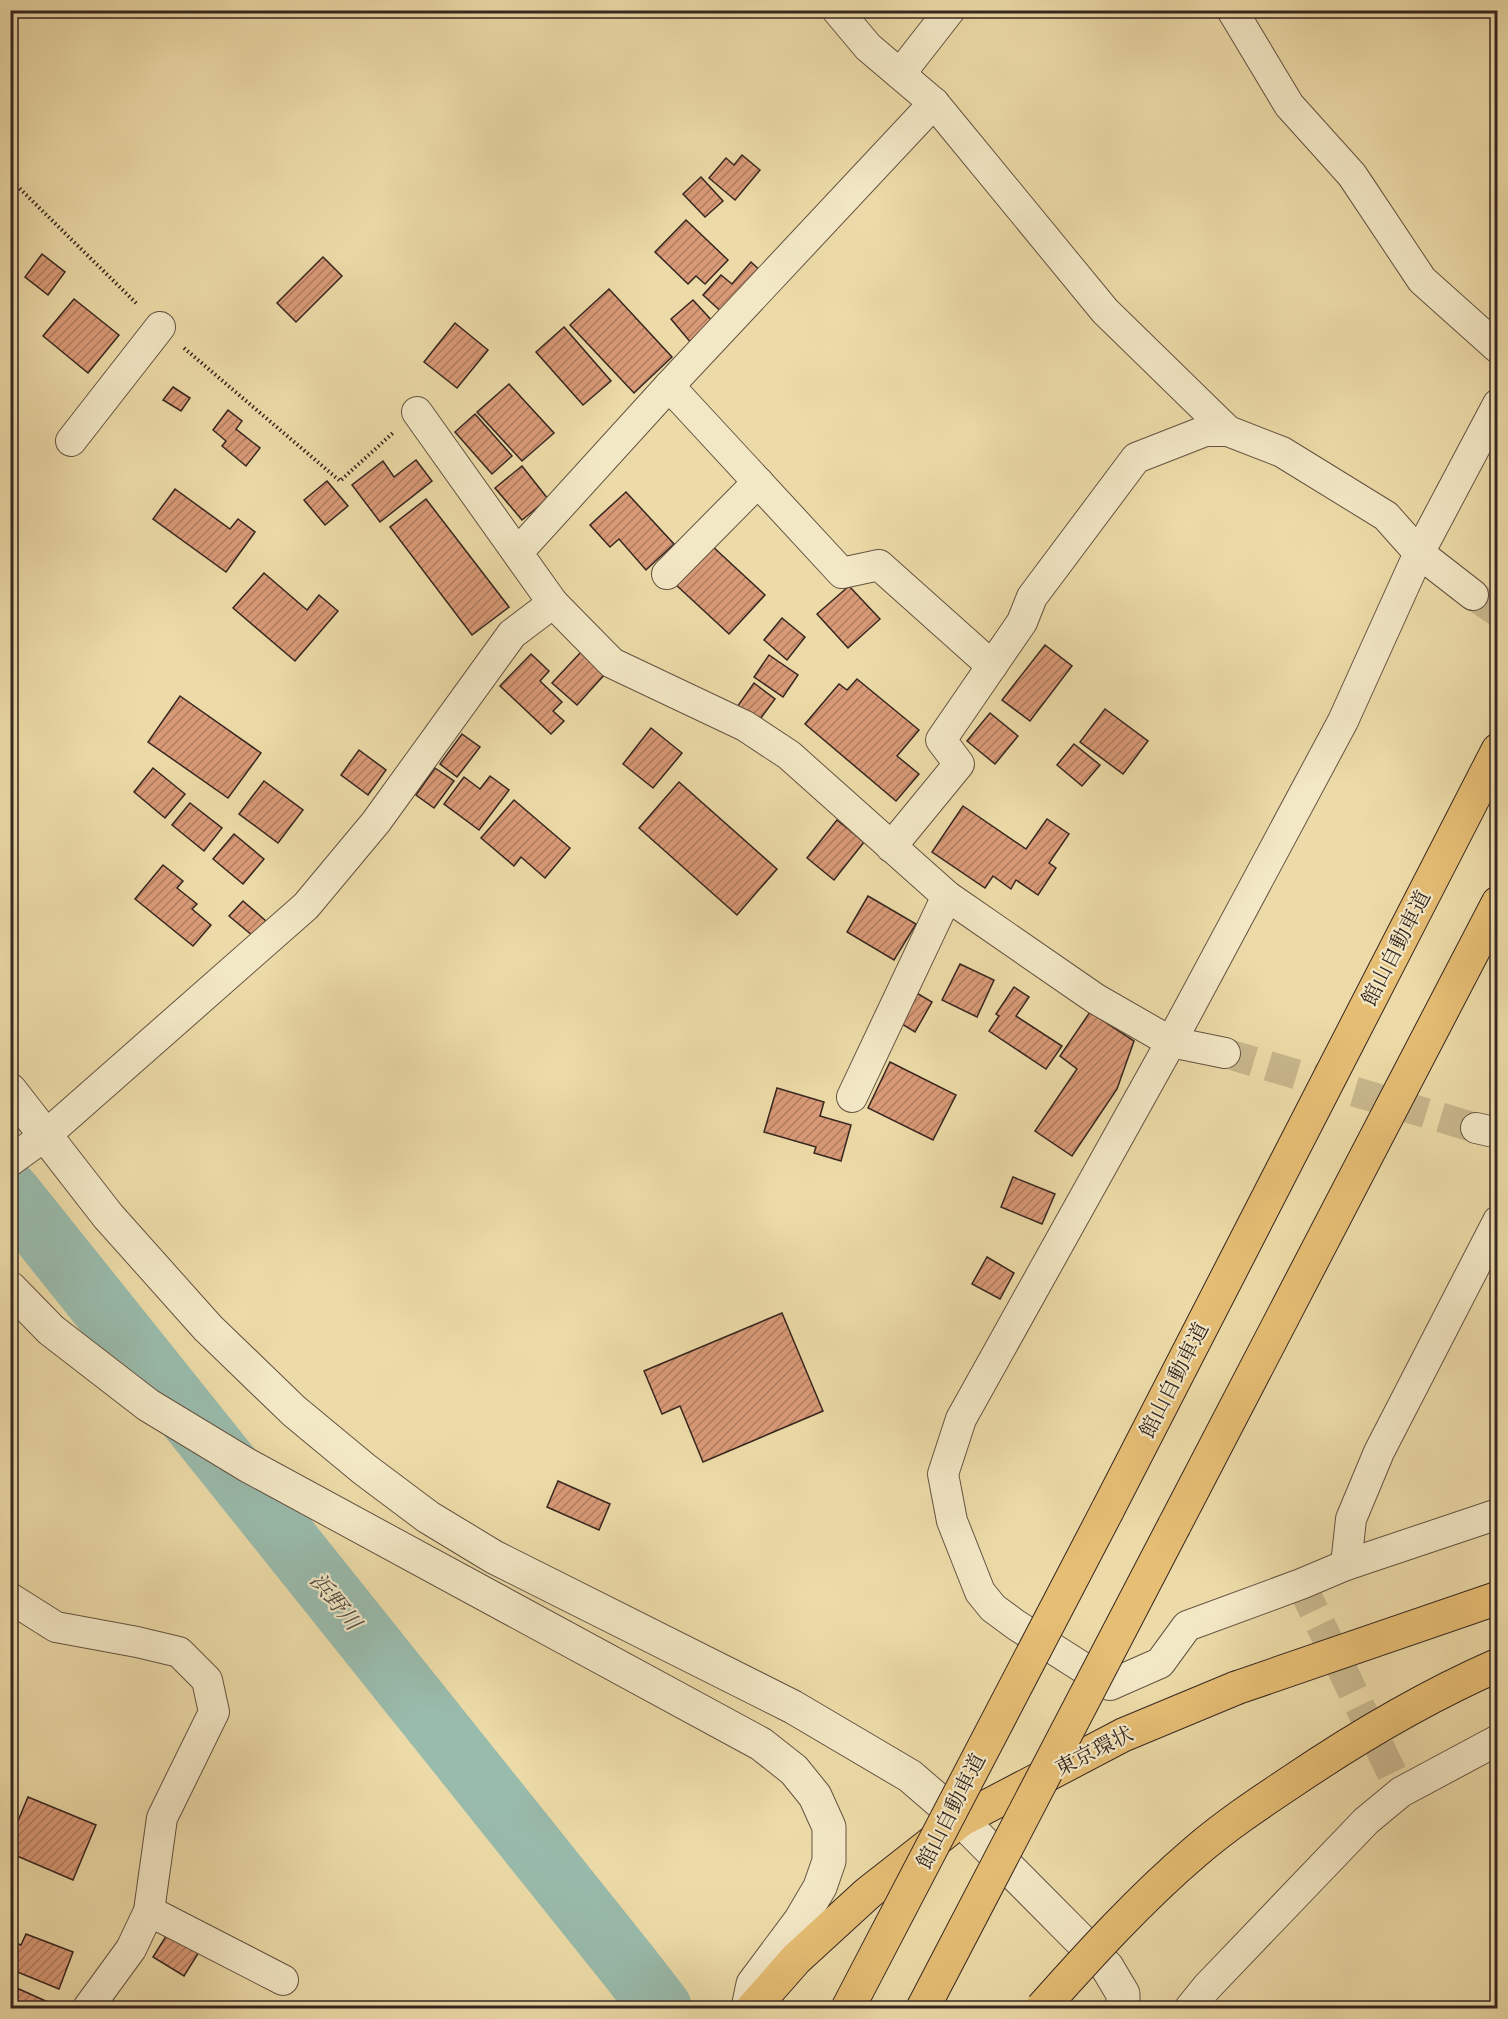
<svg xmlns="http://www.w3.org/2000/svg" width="1508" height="2019" font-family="'IM FELL English','Noto Serif JP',serif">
<defs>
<pattern id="building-hatch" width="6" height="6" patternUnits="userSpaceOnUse" patternTransform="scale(1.5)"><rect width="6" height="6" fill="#d99a77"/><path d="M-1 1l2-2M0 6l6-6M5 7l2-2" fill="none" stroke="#b17d61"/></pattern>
</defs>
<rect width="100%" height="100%" fill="#ecdba8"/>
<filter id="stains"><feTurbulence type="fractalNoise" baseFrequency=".00333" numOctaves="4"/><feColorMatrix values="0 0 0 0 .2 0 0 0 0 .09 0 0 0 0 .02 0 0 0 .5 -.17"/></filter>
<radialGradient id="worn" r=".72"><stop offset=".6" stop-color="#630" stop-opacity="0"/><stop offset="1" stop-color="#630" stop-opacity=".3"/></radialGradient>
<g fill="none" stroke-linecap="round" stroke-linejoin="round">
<!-- river -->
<polyline stroke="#99bbac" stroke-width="62" points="10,1193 631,1969 661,2008"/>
</g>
<!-- building -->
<g fill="url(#building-hatch)" stroke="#362620" stroke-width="1.5">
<polygon points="742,155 760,170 735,200 709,178 726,158 734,165"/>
<polygon points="701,177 723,201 705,217 683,194"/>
<polygon points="686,220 728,260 705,284 696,276 688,284 655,252"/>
<polygon points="42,254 65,272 48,295 25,277"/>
<polygon points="323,257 342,276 296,322 277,303"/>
<polygon points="751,262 763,273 726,316 703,295 721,275 732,284"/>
<polygon points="609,289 672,357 634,393 570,325"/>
<polygon points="74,299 119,335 88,373 43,336"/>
<polygon points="693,300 715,324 692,344 671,319"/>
<polygon points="455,323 488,350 457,388 424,362"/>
<polygon points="564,327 611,381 583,405 536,352"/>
<polygon points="509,384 554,433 522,461 477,412"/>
<polygon points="173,387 190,398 181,411 163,400"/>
<polygon points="228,410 242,421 236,429 260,448 246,466 222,446 226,441 213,430"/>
<polygon points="475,414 512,456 492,474 455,432"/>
<polygon points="416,460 432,481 380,522 352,485 383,461 394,477"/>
<polygon points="522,466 548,499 522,520 495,488"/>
<polygon points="327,481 348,506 325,525 304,500"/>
<polygon points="175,489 230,529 238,519 255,532 226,572 153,519"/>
<polygon points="626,492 674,544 646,570 619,539 610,547 590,525"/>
<polygon points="426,499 509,607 472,635 390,527"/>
<polygon points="711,545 765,595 729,634 675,584"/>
<polygon points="264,573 307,610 319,595 338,611 295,661 233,608"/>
<polygon points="849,586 880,619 848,648 817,614"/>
<polygon points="782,618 805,637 787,660 764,640"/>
<polygon points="1045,645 1072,666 1030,721 1002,700"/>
<polygon points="582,651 606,673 577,705 552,683"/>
<polygon points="531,654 549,671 540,681 562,702 553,711 564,721 551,734 500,686"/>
<polygon points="769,655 798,675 783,697 754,677"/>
<polygon points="857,679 919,730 897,756 919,774 896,801 805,724 839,684 847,690"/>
<polygon points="754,683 775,699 758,722 737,707"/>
<polygon points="180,696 261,753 228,798 148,742"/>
<polygon points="1105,709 1148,741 1123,774 1080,742"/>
<polygon points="990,713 1018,736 995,764 967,741"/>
<polygon points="651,728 682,753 653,788 623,764"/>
<polygon points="462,734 480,747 457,777 440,764"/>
<polygon points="1074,744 1100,765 1082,786 1057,765"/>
<polygon points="359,750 386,770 368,795 341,775"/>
<polygon points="153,768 185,794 165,818 134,792"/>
<polygon points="435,768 454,781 434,808 416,795"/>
<polygon points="490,776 509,790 479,830 444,804 464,777 480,789"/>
<polygon points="264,781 303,810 278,843 239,814"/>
<polygon points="679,782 777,869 737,915 639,828"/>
<polygon points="514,800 570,848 545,878 521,857 514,866 481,838"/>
<polygon points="190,803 222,828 204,851 172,825"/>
<polygon points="963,806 1026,849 1047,819 1069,834 1049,863 1056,868 1038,895 1016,880 1011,889 993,876 985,888 932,852"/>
<polygon points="837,820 864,842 834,880 807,858"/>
<polygon points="234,834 264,859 243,884 213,859"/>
<polygon points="163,865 183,881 177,888 197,904 192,909 211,925 193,946 135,899"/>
<polygon points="868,896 916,924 894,960 847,932"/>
<polygon points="243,901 266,921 253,936 229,916"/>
<polygon points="960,964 994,980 977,1017 942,1000"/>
<polygon points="1014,987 1029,997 1016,1016 1062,1046 1046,1069 989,1031 999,1016 996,1014"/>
<polygon points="915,992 932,1002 915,1032 897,1021"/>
<polygon points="1090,1012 1134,1041 1117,1089 1072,1156 1035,1131 1077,1069 1060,1056"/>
<polygon points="890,1062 956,1095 933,1140 868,1108"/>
<polygon points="777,1088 824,1102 820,1116 851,1125 841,1161 814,1153 816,1147 764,1132"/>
<polygon points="1013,1177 1055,1194 1042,1224 1001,1207"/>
<polygon points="987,1257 1014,1273 1000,1299 972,1284"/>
<polygon points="782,1313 823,1411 703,1462 680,1406 662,1414 644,1371"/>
<polygon points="558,1481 610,1504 599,1530 547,1507"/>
<polygon points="28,1797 96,1825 73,1880 10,1853 10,1840"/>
<polygon points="168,1933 199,1952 184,1976 153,1957"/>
<polygon points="26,1934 73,1952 59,1989 10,1969 10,1941 21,1945"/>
<polygon points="19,1989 50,2003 48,2008 10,2008"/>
</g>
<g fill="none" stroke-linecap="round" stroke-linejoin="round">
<!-- minor-tunnel -->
<g stroke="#c8b78d" stroke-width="30" stroke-dasharray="30 15" stroke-linecap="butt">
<polyline points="1473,595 1498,612"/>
<polyline points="1225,1053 1476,1128"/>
<polyline points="1301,1584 1401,1792"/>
</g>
<defs>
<g id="minor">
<polyline points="837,10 868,47 934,103 1105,311 1228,431 1282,452 1386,516 1419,553 1473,595"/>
<polyline points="1232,10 1289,105 1352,175 1422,280 1498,348"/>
<polyline points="900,74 950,10"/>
<polyline points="669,386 842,573 879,565 992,666"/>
<polyline points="1498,404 1419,553 1343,721 1171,1042 961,1419 943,1474 952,1521 980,1592 993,1608 1016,1625 1110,1685 1160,1663 1187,1626 1301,1584 1346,1565 1498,1514"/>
<polyline points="417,412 553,603 612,663 745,726 789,755 947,896 1096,999 1171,1042 1225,1053"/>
<polyline points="71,441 160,327"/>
<polyline points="518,552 669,386 934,103"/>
<polyline points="667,574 758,482"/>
<polyline points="891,847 959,764 941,740 1022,622 1032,597 1136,458 1205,431 1228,431"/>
<polyline points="852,1097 947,896"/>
<polyline points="1476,1128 1498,1133"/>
<polyline points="10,1161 46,1135 306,906 376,822 512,634 553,603"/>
<polyline points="1346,1565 1351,1519 1379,1452 1498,1221"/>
<polyline points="10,1598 56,1627 137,1642 179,1652 207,1680 214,1712 162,1818 149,1911 131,1949 88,2008"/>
<polyline points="149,1911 283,1980"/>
<polyline points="1190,2008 1207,1987 1366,1821 1401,1792 1498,1740"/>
</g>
<g id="tertiary">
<polyline points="10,1090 108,1216 208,1328 294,1411 364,1469 428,1517 494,1557 793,1707 910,1776 961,1820 1107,1967 1123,1994 1123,2008"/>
<polyline points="10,1288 51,1330 148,1405 247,1465 761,1744 794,1770 815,1796 829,1827 829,1861 820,1887 800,1921 753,1984 748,2008"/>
</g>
<polyline id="trunk" points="753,2008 796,1959 868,1893 961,1820 1123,1735 1236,1688"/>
<g id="motorway">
<polyline points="1107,1511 1498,750"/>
<polyline points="1174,1526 1498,903"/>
</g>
</defs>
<!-- minor casing -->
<use href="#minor" stroke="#645342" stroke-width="32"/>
<!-- tertiary casing -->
<use href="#tertiary" stroke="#645342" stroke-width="35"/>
<!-- trunk casing -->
<use href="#trunk" stroke="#362620" stroke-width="35"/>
<!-- motorway casing -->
<use href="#motorway" stroke="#362620" stroke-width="35"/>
<!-- path -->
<g stroke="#362620" stroke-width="4" stroke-dasharray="1.5 3" stroke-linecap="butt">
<polyline points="10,179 137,304"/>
<polyline points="184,348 340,481 394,432"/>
</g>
<!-- minor -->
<use href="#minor" stroke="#f3e8c6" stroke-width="30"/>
<!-- tertiary -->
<use href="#tertiary" stroke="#f3e8c6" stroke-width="33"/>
<!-- trunk -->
<use href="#trunk" stroke="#e6be74" stroke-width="33"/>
<!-- motorway -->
<use href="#motorway" stroke="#e6be74" stroke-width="33"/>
<defs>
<g id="trunk-bridge">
<polyline points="1236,1688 1498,1598"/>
<path d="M1042,2008c48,-54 98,-109 153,-156 30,-26 63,-48 96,-70 65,-44 134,-85 207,-117"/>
</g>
<g id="motorway-bridge">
<polyline points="848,2008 1107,1511"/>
<polyline points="923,2008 1174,1526"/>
</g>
</defs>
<!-- trunk-bridge casing -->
<use href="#trunk-bridge" stroke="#362620" stroke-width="35" stroke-linecap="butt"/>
<!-- motorway-bridge casing -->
<use href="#motorway-bridge" stroke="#362620" stroke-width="35" stroke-linecap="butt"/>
<!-- trunk-bridge -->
<use href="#trunk-bridge" stroke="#e6be74" stroke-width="33"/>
<!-- motorway-bridge -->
<use href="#motorway-bridge" stroke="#e6be74" stroke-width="33"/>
</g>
<g text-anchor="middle" stroke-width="4.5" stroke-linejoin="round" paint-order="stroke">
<!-- street labels -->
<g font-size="21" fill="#362620" stroke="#f3e8c6">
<text transform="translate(1396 948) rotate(-63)" y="7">館山自動車道</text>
<text transform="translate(1174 1380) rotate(-63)" y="7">館山自動車道</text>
<text transform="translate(1094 1751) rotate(-27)" y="7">東京環状</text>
<text transform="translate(951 1811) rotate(-63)" y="7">館山自動車道</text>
</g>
<!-- water labels -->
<g font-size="22" font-style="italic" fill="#4f4b43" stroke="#f3e8c6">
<text transform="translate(336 1601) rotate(51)" y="8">浜野川</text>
</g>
</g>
<!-- margin -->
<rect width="1508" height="2019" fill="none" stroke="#ecdba8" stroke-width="36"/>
<rect x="12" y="12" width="1484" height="1995" fill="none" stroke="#362620" stroke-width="3"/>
<rect x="18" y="18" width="1472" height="1983" fill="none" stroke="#362620" stroke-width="1.5"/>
<rect width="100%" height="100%" filter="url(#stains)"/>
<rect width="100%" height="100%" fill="url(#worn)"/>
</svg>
